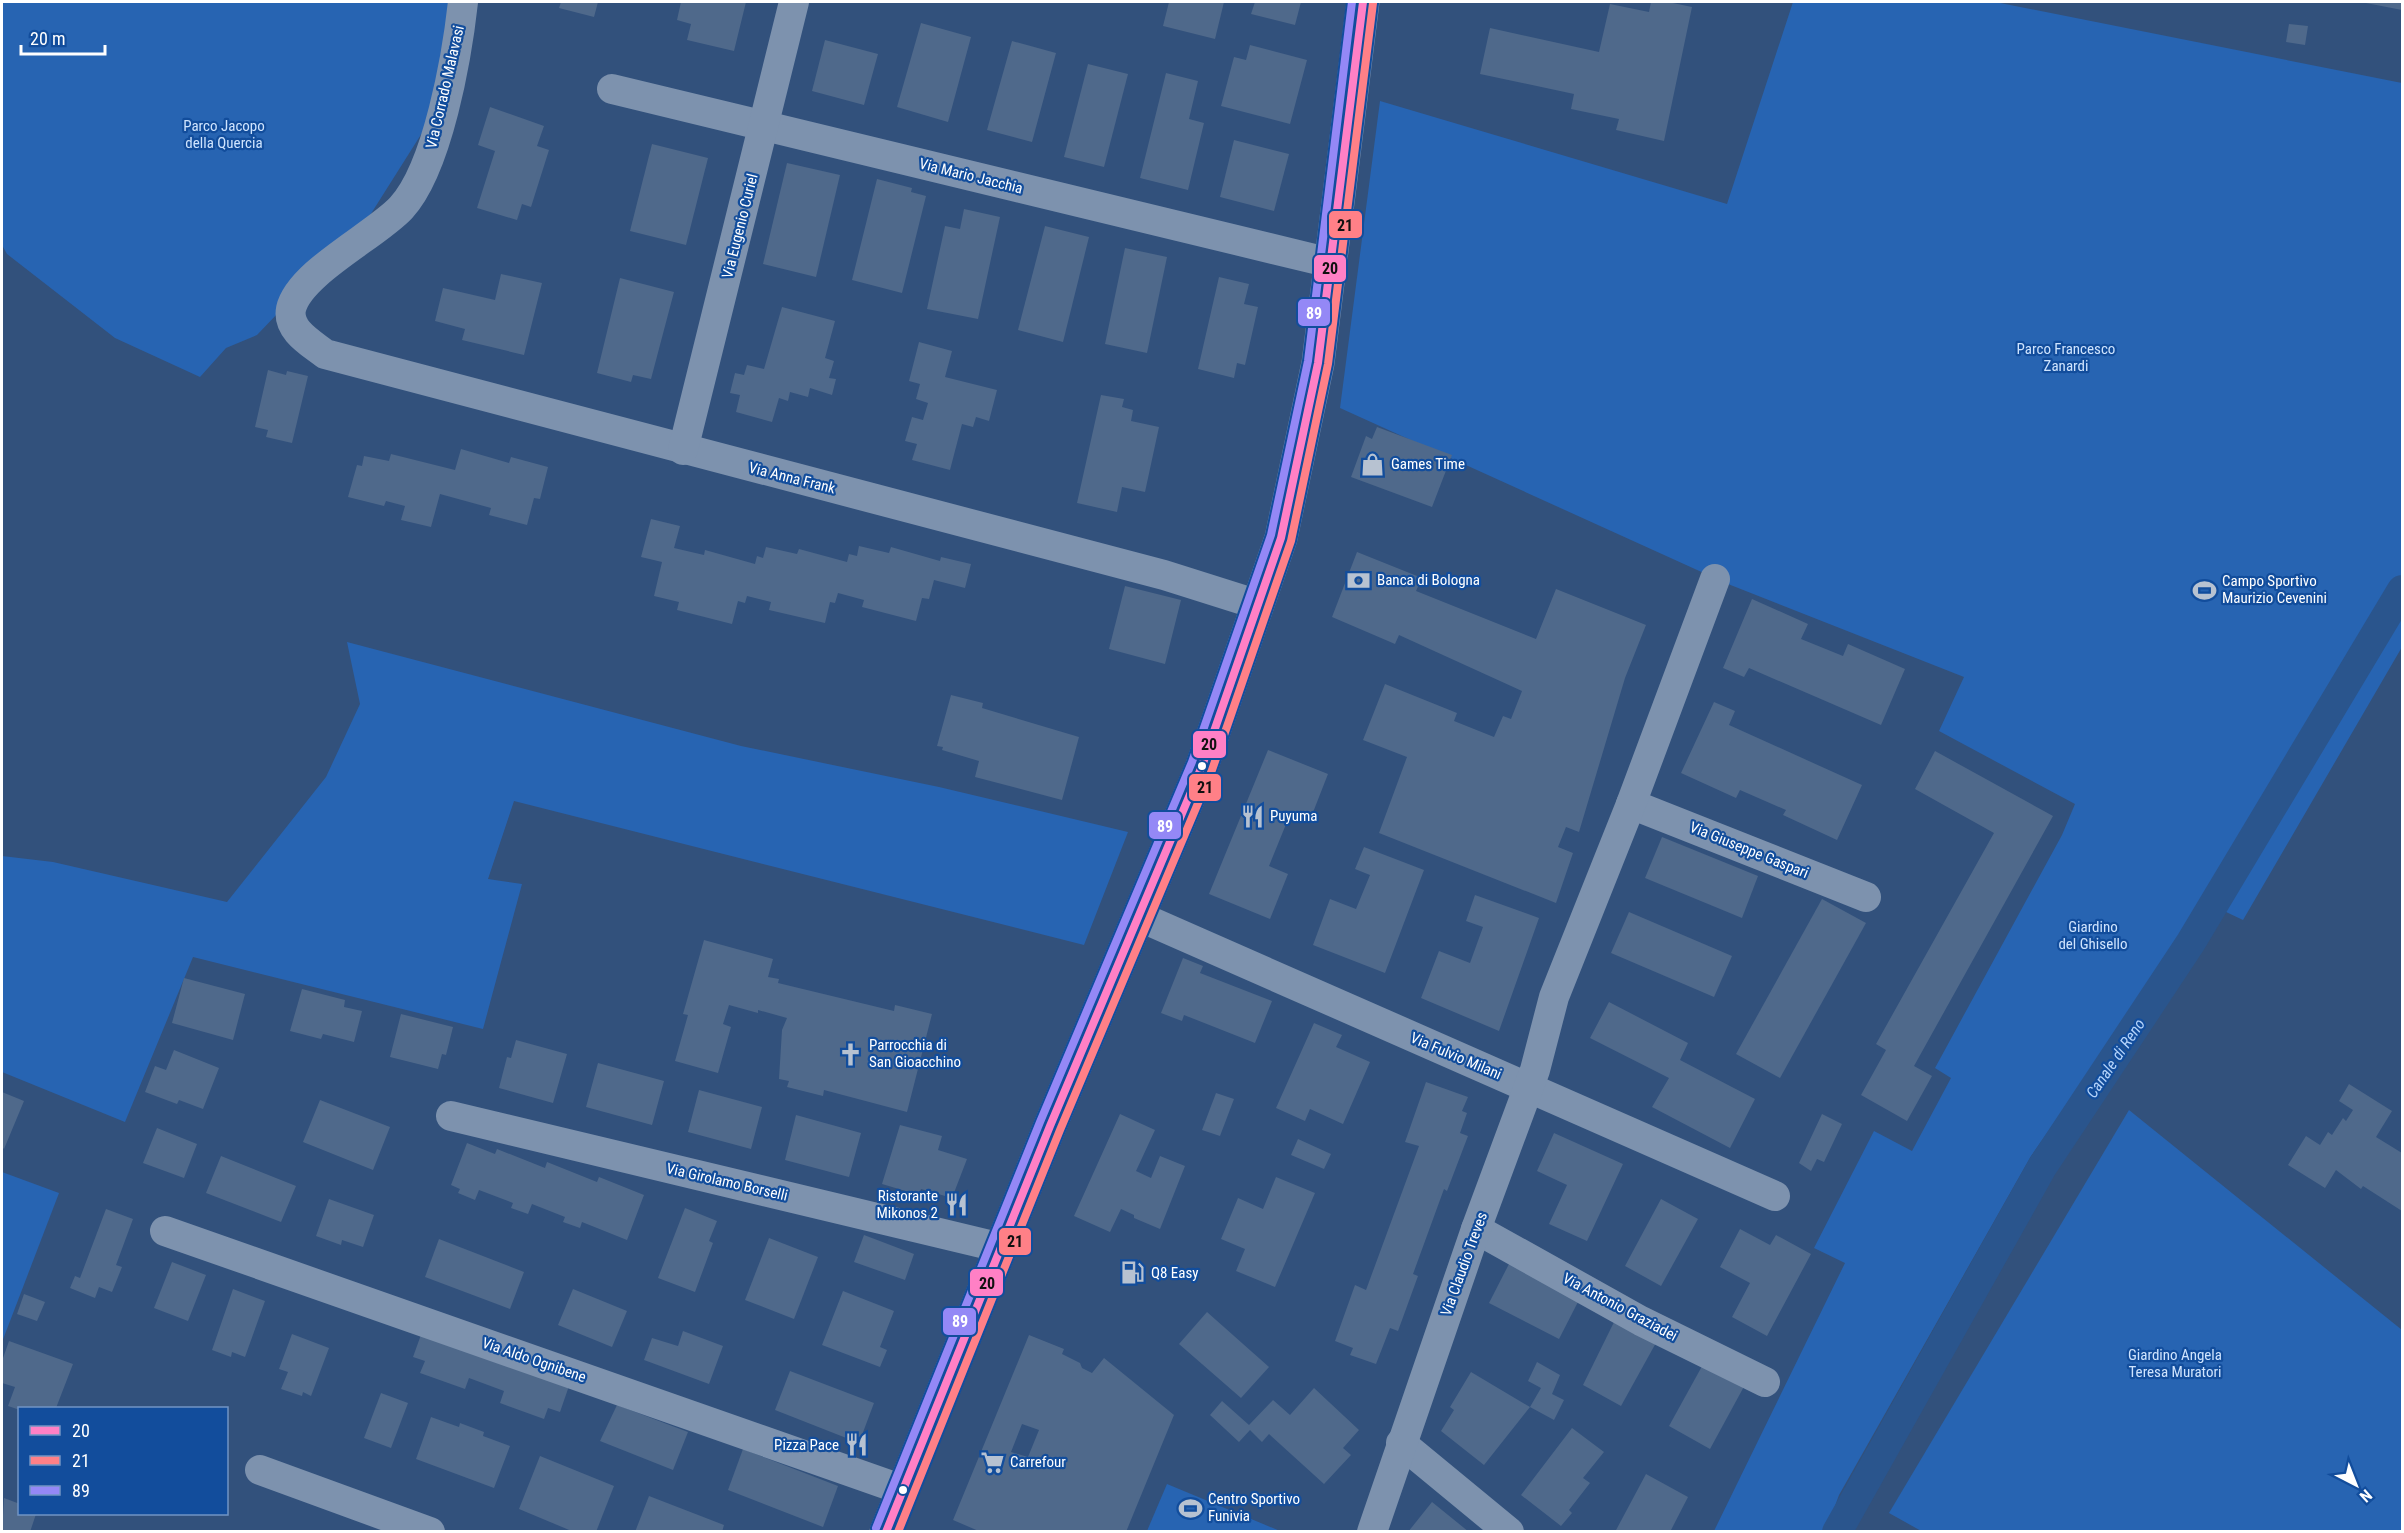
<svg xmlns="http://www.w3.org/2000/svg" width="2404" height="1533" font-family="'Roboto Condensed',sans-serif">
<rect width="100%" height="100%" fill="#32517c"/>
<!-- green -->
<g fill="#2764b2">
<polygon points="2,2 454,2 439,106 367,220 257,335 226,348 200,377 115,338 7,254 2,245"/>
<polygon points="1793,2 1995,2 2402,83 2402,647 2243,920 2207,903 2031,1156 1839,1495 1826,1531 1714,1531 1845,1263 1814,1248 1874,1131 1912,1151 1951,1078 1935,1068 2062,835 2075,804 1939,731 1964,677 1728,584 1340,408 1380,101 1727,204"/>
<polygon points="347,642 741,746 939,787 1128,832 1084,945 514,801 488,879 522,884 483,1029 193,957 125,1122 2,1072 2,856 53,862 227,902 326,777 360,704"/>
<polygon points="2129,1110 2402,1330 2402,1531 1923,1532 1889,1513"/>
<polygon points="2,1172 59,1193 2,1342"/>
<polygon points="1167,1484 1280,1531 1147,1531"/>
</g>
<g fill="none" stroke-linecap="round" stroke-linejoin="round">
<!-- canal -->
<polyline stroke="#2a558d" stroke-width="30" points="1837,1532 2042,1167 2191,942 2402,590"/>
</g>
<!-- building -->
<g fill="#4f698b" fill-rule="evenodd">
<polygon points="561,2 598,2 594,17 559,8"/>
<polygon points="681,2 746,2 734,51 687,40 691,24 677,20"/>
<polygon points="1169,2 1224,2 1215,39 1163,26"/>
<polygon points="1255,2 1301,2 1295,25 1251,14"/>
<polygon points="1651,2 1668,2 1692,7 1664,141 1616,130 1619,119 1571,109 1574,94 1480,74 1490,28 1599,52 1610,4 1649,12"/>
<polygon points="2366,2 2402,2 2402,10 2366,3"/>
<polygon points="921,23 971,37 948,122 897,107"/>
<polygon points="2289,24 2308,26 2305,45 2286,42"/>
<polygon points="825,40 878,54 864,105 812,91"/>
<polygon points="1012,41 1056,53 1032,142 987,130"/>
<polygon points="1250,45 1307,60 1290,124 1221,106 1234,57 1246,60"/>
<polygon points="1088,64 1128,74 1104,167 1064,157"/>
<polygon points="1166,73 1198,81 1189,119 1204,123 1188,190 1140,178"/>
<polygon points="490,107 544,126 537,146 549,150 531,207 522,204 517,220 477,208 495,151 478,145"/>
<polygon points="1234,140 1289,154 1274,211 1220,197"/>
<polygon points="652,144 708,158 686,245 630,231"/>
<polygon points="787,163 840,175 816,277 763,264"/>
<polygon points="877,179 912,188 911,192 926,196 902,293 852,280"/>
<polygon points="964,209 1000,217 978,319 927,309 945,226 960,229"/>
<polygon points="1045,226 1089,237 1063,342 1018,330"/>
<polygon points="1125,248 1167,257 1147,353 1105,344"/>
<polygon points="501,274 542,283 524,355 462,340 465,329 435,321 443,288 495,300"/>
<polygon points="1219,277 1249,284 1244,304 1258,307 1245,365 1237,363 1234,378 1198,369"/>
<polygon points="620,278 674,292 651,379 633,375 631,382 597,373"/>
<polygon points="782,307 835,321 825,358 834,361 829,378 836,379 832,395 810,388 808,397 790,392 788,401 779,398 772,422 736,412 740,395 730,393 735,373 744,375 747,365 764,369"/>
<polygon points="919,342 952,351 945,377 997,390 989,421 976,417 973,427 962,424 950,470 912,460 917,444 905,441 912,417 923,420 928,403 916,399 920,384 909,381"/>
<polygon points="268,370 286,375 287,371 308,376 292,443 266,437 268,430 255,427"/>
<polygon points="1101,395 1124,399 1122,407 1133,410 1131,421 1159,427 1145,492 1122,487 1117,512 1077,503"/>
<polygon points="1377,427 1452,455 1432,507 1351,477 1366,436 1372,439"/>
<polygon points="461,449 509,463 511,457 548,467 540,499 534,498 527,525 489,515 491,508 440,494 431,527 401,520 405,506 386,501 384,506 348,497 357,465 362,466 364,456 389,461 391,454 455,470"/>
<polygon points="651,519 680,526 674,548 704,555 705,550 755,564 757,556 763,558 766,547 797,554 799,549 847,562 849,554 857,556 859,546 889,553 891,547 940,561 941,557 971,564 965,588 934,580 929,599 922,598 916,621 862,607 864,600 838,593 835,603 830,602 825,623 769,610 771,602 747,596 745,603 738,601 732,624 677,610 679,602 654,596 662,562 641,557"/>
<polygon points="1357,552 1422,578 1416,591 1536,639 1556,589 1646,625 1625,678 1579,832 1566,827 1558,847 1573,853 1556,903 1379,833 1407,757 1363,740 1385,684 1457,713 1454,721 1494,737 1503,716 1511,719 1522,691 1399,635 1395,644 1332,617"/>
<polygon points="1125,586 1181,600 1165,664 1109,649"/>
<polygon points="1752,599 1808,624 1801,639 1843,656 1848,644 1905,669 1881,725 1749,668 1744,677 1723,668"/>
<polygon points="951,695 983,703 982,708 1079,737 1062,800 975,777 979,761 942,750 943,747 937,746"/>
<polygon points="1714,702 1735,711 1729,725 1862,785 1837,840 1783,815 1786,810 1740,790 1736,798 1681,773"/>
<polygon points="1268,750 1328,774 1310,820 1291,812 1269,866 1288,874 1270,919 1209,894"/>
<polygon points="1935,751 2053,816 1914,1066 1932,1076 1907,1121 1861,1095 1886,1050 1876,1044 1994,833 1915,789"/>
<polygon points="1662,837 1758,876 1742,918 1645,878"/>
<polygon points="1364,847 1424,870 1385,973 1313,945 1330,899 1356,909 1370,875 1355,869"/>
<polygon points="1475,895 1539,918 1499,1031 1421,998 1439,951 1470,963 1483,927 1466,921"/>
<polygon points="1822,899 1866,923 1780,1078 1736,1054"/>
<polygon points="1629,912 1732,956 1714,997 1611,953"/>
<polygon points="704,940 773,959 768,977 779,979 778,983 894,1011 895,1005 932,1014 907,1112 824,1090 823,1096 787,1087 789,1081 779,1079 782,1030 787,1018 758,1010 758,1013 729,1005 723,1024 731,1027 718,1073 675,1061 688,1015 683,1014"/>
<polygon points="1183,958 1203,966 1200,973 1272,1001 1255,1043 1184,1015 1182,1021 1161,1013"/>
<polygon points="184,978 245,994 233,1040 172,1023"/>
<polygon points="302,989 345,1000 344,1007 362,1011 354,1042 323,1034 321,1039 290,1031"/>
<polygon points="1609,1002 1688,1043 1680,1060 1755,1099 1730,1148 1652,1107 1669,1078 1590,1038"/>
<polygon points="401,1014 453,1027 446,1055 442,1054 438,1069 390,1057"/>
<polygon points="1314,1023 1342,1035 1336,1047 1370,1062 1343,1124 1310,1109 1305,1121 1276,1108"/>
<polygon points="516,1040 567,1054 553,1103 499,1088 507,1057 511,1058"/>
<polygon points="174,1050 219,1068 203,1109 179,1100 177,1104 145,1092 155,1066 166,1070"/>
<polygon points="598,1063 664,1081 652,1125 586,1107"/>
<polygon points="1426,1082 1468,1097 1462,1111 1467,1113 1460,1133 1468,1136 1447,1191 1444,1189 1413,1274 1418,1276 1398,1331 1390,1328 1376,1364 1350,1355 1353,1348 1335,1341 1355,1285 1366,1290 1419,1146 1405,1142"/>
<polygon points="2349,1084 2392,1111 2376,1137 2402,1153 2402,1211 2363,1186 2361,1189 2336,1170 2325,1188 2288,1165 2306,1136 2320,1145 2328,1132 2332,1135 2343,1118 2346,1121 2353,1110 2339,1101"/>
<polygon points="699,1090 762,1107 751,1149 688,1132"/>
<polygon points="2,1092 24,1101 4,1149 2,1147"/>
<polygon points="1216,1093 1234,1099 1220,1136 1202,1130"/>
<polygon points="320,1100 390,1127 373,1170 303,1142"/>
<polygon points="1120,1114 1155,1130 1136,1171 1151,1178 1160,1156 1185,1166 1160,1229 1134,1218 1134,1215 1121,1209 1110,1232 1074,1216"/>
<polygon points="1822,1114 1842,1124 1824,1162 1817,1159 1811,1171 1799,1163"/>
<polygon points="796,1115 861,1133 849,1177 785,1160"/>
<polygon points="900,1125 942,1136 938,1150 967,1159 952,1198 921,1189 919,1195 882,1184"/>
<polygon points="157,1128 197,1144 184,1178 143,1163"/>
<polygon points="1554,1133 1623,1164 1587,1241 1549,1224 1567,1185 1537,1171"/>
<polygon points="1298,1139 1331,1154 1324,1169 1291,1155"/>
<polygon points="467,1143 495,1154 497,1149 545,1168 547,1162 597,1182 599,1177 644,1195 627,1240 582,1222 580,1228 563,1222 565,1217 532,1204 528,1214 511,1208 513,1203 479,1190 475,1200 458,1193 460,1189 451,1185"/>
<polygon points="221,1156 296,1186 281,1222 206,1193"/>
<polygon points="1276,1177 1315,1193 1275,1287 1236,1271 1245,1249 1221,1239 1238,1198 1263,1209"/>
<polygon points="329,1199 374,1215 363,1247 342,1240 341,1245 316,1236"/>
<polygon points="1661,1199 1698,1219 1661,1286 1625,1266"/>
<polygon points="685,1208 717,1221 709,1241 713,1243 695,1292 658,1278"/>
<polygon points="106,1209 133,1219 116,1265 122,1267 112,1292 99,1287 95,1298 70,1288 75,1276 80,1278"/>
<polygon points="1740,1229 1770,1245 1776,1235 1811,1254 1767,1336 1732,1317 1750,1283 1720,1267"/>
<polygon points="864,1235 914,1254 905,1280 854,1262"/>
<polygon points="769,1238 818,1257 794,1319 745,1300"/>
<polygon points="439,1239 524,1272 510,1309 425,1277"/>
<polygon points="172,1262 206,1275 188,1321 154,1308"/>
<polygon points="1510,1262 1580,1298 1559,1339 1489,1303"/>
<polygon points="233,1289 265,1301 245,1357 232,1352 231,1357 212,1350"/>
<polygon points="573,1289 627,1311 612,1347 558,1325"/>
<polygon points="843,1291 894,1311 880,1347 887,1350 880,1367 822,1345"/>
<polygon points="24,1294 45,1302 37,1321 17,1314"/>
<polygon points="1207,1312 1269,1367 1241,1398 1179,1344"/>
<polygon points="1616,1318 1657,1341 1621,1406 1583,1385"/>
<polygon points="683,1331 723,1346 709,1384 644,1360 652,1338 678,1346"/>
<polygon points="422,1332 569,1386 560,1412 548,1408 544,1419 500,1403 504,1391 469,1378 465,1389 420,1373 425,1361 413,1357"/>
<polygon points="292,1334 329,1348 311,1396 303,1392 302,1396 281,1389 288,1372 279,1369"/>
<path d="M1029,1335l35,14 -2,5 18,9 2,5 10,5 12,-15 70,57 -48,117h-145l-28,-12zM1022,1424l17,6 -11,27 -17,-5z"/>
<polygon points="9,1341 73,1364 56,1408 20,1410 8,1406 15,1387 2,1383 2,1361"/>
<polygon points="1706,1359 1747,1381 1710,1449 1669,1426"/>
<polygon points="1537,1362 1560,1375 1552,1394 1564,1400 1554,1420 1530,1407 1484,1465 1441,1431 1454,1410 1450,1407 1471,1372 1530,1407 1541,1388 1528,1381"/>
<polygon points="790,1371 874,1403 859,1443 775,1410"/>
<polygon points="1314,1388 1359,1430 1343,1448 1351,1455 1324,1484 1269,1434 1262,1442 1250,1430 1239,1442 1210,1415 1222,1401 1249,1425 1273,1400 1290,1415"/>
<polygon points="381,1393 408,1403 391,1448 364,1438"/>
<polygon points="617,1405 688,1432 673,1470 600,1441"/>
<polygon points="431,1417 459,1427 460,1423 484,1432 483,1436 510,1446 494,1488 416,1459"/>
<polygon points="1572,1428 1604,1452 1583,1478 1590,1483 1569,1510 1572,1513 1561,1526 1521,1495"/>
<polygon points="743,1449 838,1486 823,1527 728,1490"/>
<polygon points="540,1456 614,1486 596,1532 574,1532 519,1509"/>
<polygon points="1646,1474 1688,1497 1670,1532 1615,1532"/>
<polygon points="649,1496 724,1525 722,1532 635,1532"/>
<polygon points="4,1498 20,1504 20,1514 36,1514 30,1532 2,1532"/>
<polygon points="1432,1502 1453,1519 1469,1532 1408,1532"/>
</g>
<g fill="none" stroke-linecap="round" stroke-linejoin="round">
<!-- minor -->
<g stroke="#7d92ae" stroke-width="30">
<path d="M463,2c-6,54 -25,166 -62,206 -25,27 -102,65 -110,101 -4,21 20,34 34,45l839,221 95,30"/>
<polyline points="612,89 1331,263"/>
<polyline points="683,450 794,2"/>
<polyline points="1631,804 1866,897"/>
<polyline points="1138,916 1775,1196"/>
<polyline points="451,1116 1002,1248"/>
<polyline points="1476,1229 1641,1321 1765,1382"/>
<polyline points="165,1231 903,1490"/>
<polyline points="1401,1443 1509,1532"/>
<polyline points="260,1470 430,1532"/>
<polyline points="1372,1532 1476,1229 1535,1070 1554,997 1631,804 1715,579"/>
</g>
<!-- major -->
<polyline stroke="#7a90ac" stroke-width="33" points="886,1532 1050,1126 1202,766 1281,538 1318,363 1363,2"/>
<defs>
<polyline id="bus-1" points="886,1532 1050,1126 1202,766 1281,538 1318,363 1363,2"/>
<polyline id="bus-2" points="898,1532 1060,1130 1212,770 1291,541 1328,364 1373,3"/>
<polyline id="bus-3" points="876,1528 1040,1122 1192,762 1271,535 1308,361 1352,2"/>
</defs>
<!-- bus-1 casing -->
<use href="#bus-1" stroke="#124d9c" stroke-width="12"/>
<!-- bus-2 casing -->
<use href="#bus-2" stroke="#124d9c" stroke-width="12"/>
<!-- bus-3 casing -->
<use href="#bus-3" stroke="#124d9c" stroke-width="12"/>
<!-- bus-1 -->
<use href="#bus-1" stroke="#ff80c5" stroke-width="8"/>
<!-- bus-2 -->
<use href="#bus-2" stroke="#ff8087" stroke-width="8"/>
<!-- bus-3 -->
<use href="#bus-3" stroke="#9488f6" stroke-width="8"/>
</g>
<!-- icons -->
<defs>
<symbol id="shop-bare" viewBox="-9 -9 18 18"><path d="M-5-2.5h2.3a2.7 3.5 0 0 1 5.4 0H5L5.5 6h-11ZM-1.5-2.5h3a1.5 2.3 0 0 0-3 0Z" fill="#b7c2d1" stroke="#124d9c" stroke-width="2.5" paint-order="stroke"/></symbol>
<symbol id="bank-bare" viewBox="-9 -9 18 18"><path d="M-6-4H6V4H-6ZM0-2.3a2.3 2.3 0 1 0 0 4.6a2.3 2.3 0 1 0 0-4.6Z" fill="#b7c2d1" stroke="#124d9c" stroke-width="2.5" paint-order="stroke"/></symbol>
<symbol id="stadium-bare" viewBox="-9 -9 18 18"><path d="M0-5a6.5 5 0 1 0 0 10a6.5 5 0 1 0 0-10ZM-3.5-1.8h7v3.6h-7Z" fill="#b7c2d1" stroke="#124d9c" stroke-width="2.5" paint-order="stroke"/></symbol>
<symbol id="restaurant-bare" viewBox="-9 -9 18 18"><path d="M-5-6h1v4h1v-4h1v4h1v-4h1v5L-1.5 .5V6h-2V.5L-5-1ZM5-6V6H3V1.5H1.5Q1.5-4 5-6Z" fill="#b7c2d1" stroke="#124d9c" stroke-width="2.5" paint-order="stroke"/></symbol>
<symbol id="church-bare" viewBox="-9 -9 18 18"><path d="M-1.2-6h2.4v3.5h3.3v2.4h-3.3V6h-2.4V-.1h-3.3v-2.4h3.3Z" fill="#b7c2d1" stroke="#124d9c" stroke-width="2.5" paint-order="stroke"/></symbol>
<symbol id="fuel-bare" viewBox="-9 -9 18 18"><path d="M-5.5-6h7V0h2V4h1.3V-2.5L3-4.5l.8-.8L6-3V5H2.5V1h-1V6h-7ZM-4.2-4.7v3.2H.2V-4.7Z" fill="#b7c2d1" stroke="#124d9c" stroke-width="2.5" paint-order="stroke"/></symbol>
<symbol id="supermarket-bare" viewBox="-9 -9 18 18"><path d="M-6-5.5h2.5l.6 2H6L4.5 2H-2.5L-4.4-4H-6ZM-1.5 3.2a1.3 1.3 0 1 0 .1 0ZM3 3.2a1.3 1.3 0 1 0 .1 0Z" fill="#b7c2d1" stroke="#124d9c" stroke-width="2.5" paint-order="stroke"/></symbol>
</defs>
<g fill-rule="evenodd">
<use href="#shop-bare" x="1356" y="448" width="33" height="33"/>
<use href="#bank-bare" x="1342" y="564" width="33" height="33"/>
<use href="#stadium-bare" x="2188" y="574" width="33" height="33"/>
<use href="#restaurant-bare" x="1236" y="800" width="33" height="33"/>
<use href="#church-bare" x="834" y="1038" width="33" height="33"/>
<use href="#restaurant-bare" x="940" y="1188" width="33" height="33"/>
<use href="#fuel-bare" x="1116" y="1256" width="33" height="33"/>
<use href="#restaurant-bare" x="840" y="1428" width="33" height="33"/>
<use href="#supermarket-bare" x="976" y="1446" width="33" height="33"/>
<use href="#stadium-bare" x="1174" y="1492" width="33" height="33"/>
</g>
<!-- markers -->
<g fill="#fff" stroke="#124d9c" stroke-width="2">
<circle cx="1202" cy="766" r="5"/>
<circle cx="903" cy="1490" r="5"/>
</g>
<g text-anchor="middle" stroke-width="4.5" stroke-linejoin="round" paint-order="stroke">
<!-- street labels -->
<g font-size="15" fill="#fff" stroke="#124d9c">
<text transform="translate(445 87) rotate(-77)" y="5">Via Corrado Malavasi</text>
<text transform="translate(971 176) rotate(14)" y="5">Via Mario Jacchia</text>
<text transform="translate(740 226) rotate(-76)" y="5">Via Eugenio Curiel</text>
<text transform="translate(792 478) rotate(14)" y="5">Via Anna Frank</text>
<text transform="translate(1749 850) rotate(22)" y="5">Via Giuseppe Gaspari</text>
<text transform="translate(1456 1056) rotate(23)" y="5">Via Fulvio Milani</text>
<text transform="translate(727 1182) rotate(13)" y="5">Via Girolamo Borselli</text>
<text transform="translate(1464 1264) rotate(-70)" y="5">Via Claudio Treves</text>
<text transform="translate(1620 1307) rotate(28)" y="5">Via Antonio Graziadei</text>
<text transform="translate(534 1360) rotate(19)" y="5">Via Aldo Ognibene</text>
</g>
<!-- park labels -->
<g font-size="15" fill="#cfe4fe" stroke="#124d9c">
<text x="224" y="131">Parco Jacopo<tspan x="224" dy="17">della Quercia</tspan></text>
<text x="2066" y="354">Parco Francesco<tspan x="2066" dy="17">Zanardi</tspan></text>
<text x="2093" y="932">Giardino<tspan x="2093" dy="17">del Ghisello</tspan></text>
<text x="2175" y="1360">Giardino Angela<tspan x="2175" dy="17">Teresa Muratori</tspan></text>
</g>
<!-- poi labels -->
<g font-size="15" fill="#fff" stroke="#124d9c" text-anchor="start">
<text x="1391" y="469">Games Time</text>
<text x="1377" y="585">Banca di Bologna</text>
<text x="2222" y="586">Campo Sportivo<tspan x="2222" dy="17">Maurizio Cevenini</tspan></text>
<text x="1270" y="821">Puyuma</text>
<text x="869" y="1050">Parrocchia di<tspan x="869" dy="17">San Gioacchino</tspan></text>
<text x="938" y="1201" text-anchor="end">Ristorante<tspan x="938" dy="17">Mikonos 2</tspan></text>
<text x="1151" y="1278">Q8 Easy</text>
<text x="839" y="1450" text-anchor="end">Pizza Pace</text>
<text x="1010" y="1467">Carrefour</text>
<text x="1208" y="1504">Centro Sportivo<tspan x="1208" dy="17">Funivia</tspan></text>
</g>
<!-- water labels -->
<g font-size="16" font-style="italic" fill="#b4d3fa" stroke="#124d9c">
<text transform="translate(2115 1058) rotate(-56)" y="6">Canale di Reno</text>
</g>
</g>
<g stroke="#124d9c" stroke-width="2">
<rect x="1328" y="210" width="35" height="29" rx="6" fill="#ff8087"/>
<rect x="1313" y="254" width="34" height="29" rx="6" fill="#ff80c5"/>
<rect x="1297" y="298" width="34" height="29" rx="6" fill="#9488f6"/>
<rect x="1192" y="730" width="35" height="29" rx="6" fill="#ff80c5"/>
<rect x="1188" y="773" width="34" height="29" rx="6" fill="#ff8087"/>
<rect x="1148" y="811" width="34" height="29" rx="6" fill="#9488f6"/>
<rect x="998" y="1227" width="34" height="29" rx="6" fill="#ff8087"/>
<rect x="969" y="1268" width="35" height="29" rx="6" fill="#ff80c5"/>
<rect x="942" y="1307" width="35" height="29" rx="6" fill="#9488f6"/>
</g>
<g font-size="16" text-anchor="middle" font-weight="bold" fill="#fff">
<text x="1314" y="319">89</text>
<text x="1165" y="832">89</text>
<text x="960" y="1327">89</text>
</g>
<g font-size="16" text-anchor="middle" font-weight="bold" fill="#111">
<text x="1345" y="231">21</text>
<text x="1330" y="274">20</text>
<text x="1209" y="750">20</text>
<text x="1205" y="793">21</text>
<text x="1015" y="1247">21</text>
<text x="987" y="1289">20</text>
</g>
<!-- border -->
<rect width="2404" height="1533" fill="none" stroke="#ffffff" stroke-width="6"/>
<!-- legend -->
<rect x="18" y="1407" width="210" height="108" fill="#124d9c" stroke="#7194c4" stroke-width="1.5"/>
<rect x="30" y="1426" width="30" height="9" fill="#ff80c5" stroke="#7194c4" stroke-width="1.5"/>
<text x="72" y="1437" font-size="18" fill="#ffffff">20</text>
<rect x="30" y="1456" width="30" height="9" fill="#ff8087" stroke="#7194c4" stroke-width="1.5"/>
<text x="72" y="1467" font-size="18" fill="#ffffff">21</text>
<rect x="30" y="1486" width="30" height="9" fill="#9488f6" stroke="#7194c4" stroke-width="1.5"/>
<text x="72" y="1497" font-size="18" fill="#ffffff">89</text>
<!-- north arrow -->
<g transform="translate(2356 1485) rotate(138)" stroke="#124d9c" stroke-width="4.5" paint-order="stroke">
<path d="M0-4.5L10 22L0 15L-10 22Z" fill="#ffffff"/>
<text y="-9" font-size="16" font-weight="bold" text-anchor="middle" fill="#ffffff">N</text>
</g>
<!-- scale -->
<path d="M21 45v9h84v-9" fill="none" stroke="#ffffff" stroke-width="3"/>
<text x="30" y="45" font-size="18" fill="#ffffff" stroke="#124d9c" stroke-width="4.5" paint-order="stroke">20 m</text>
</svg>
